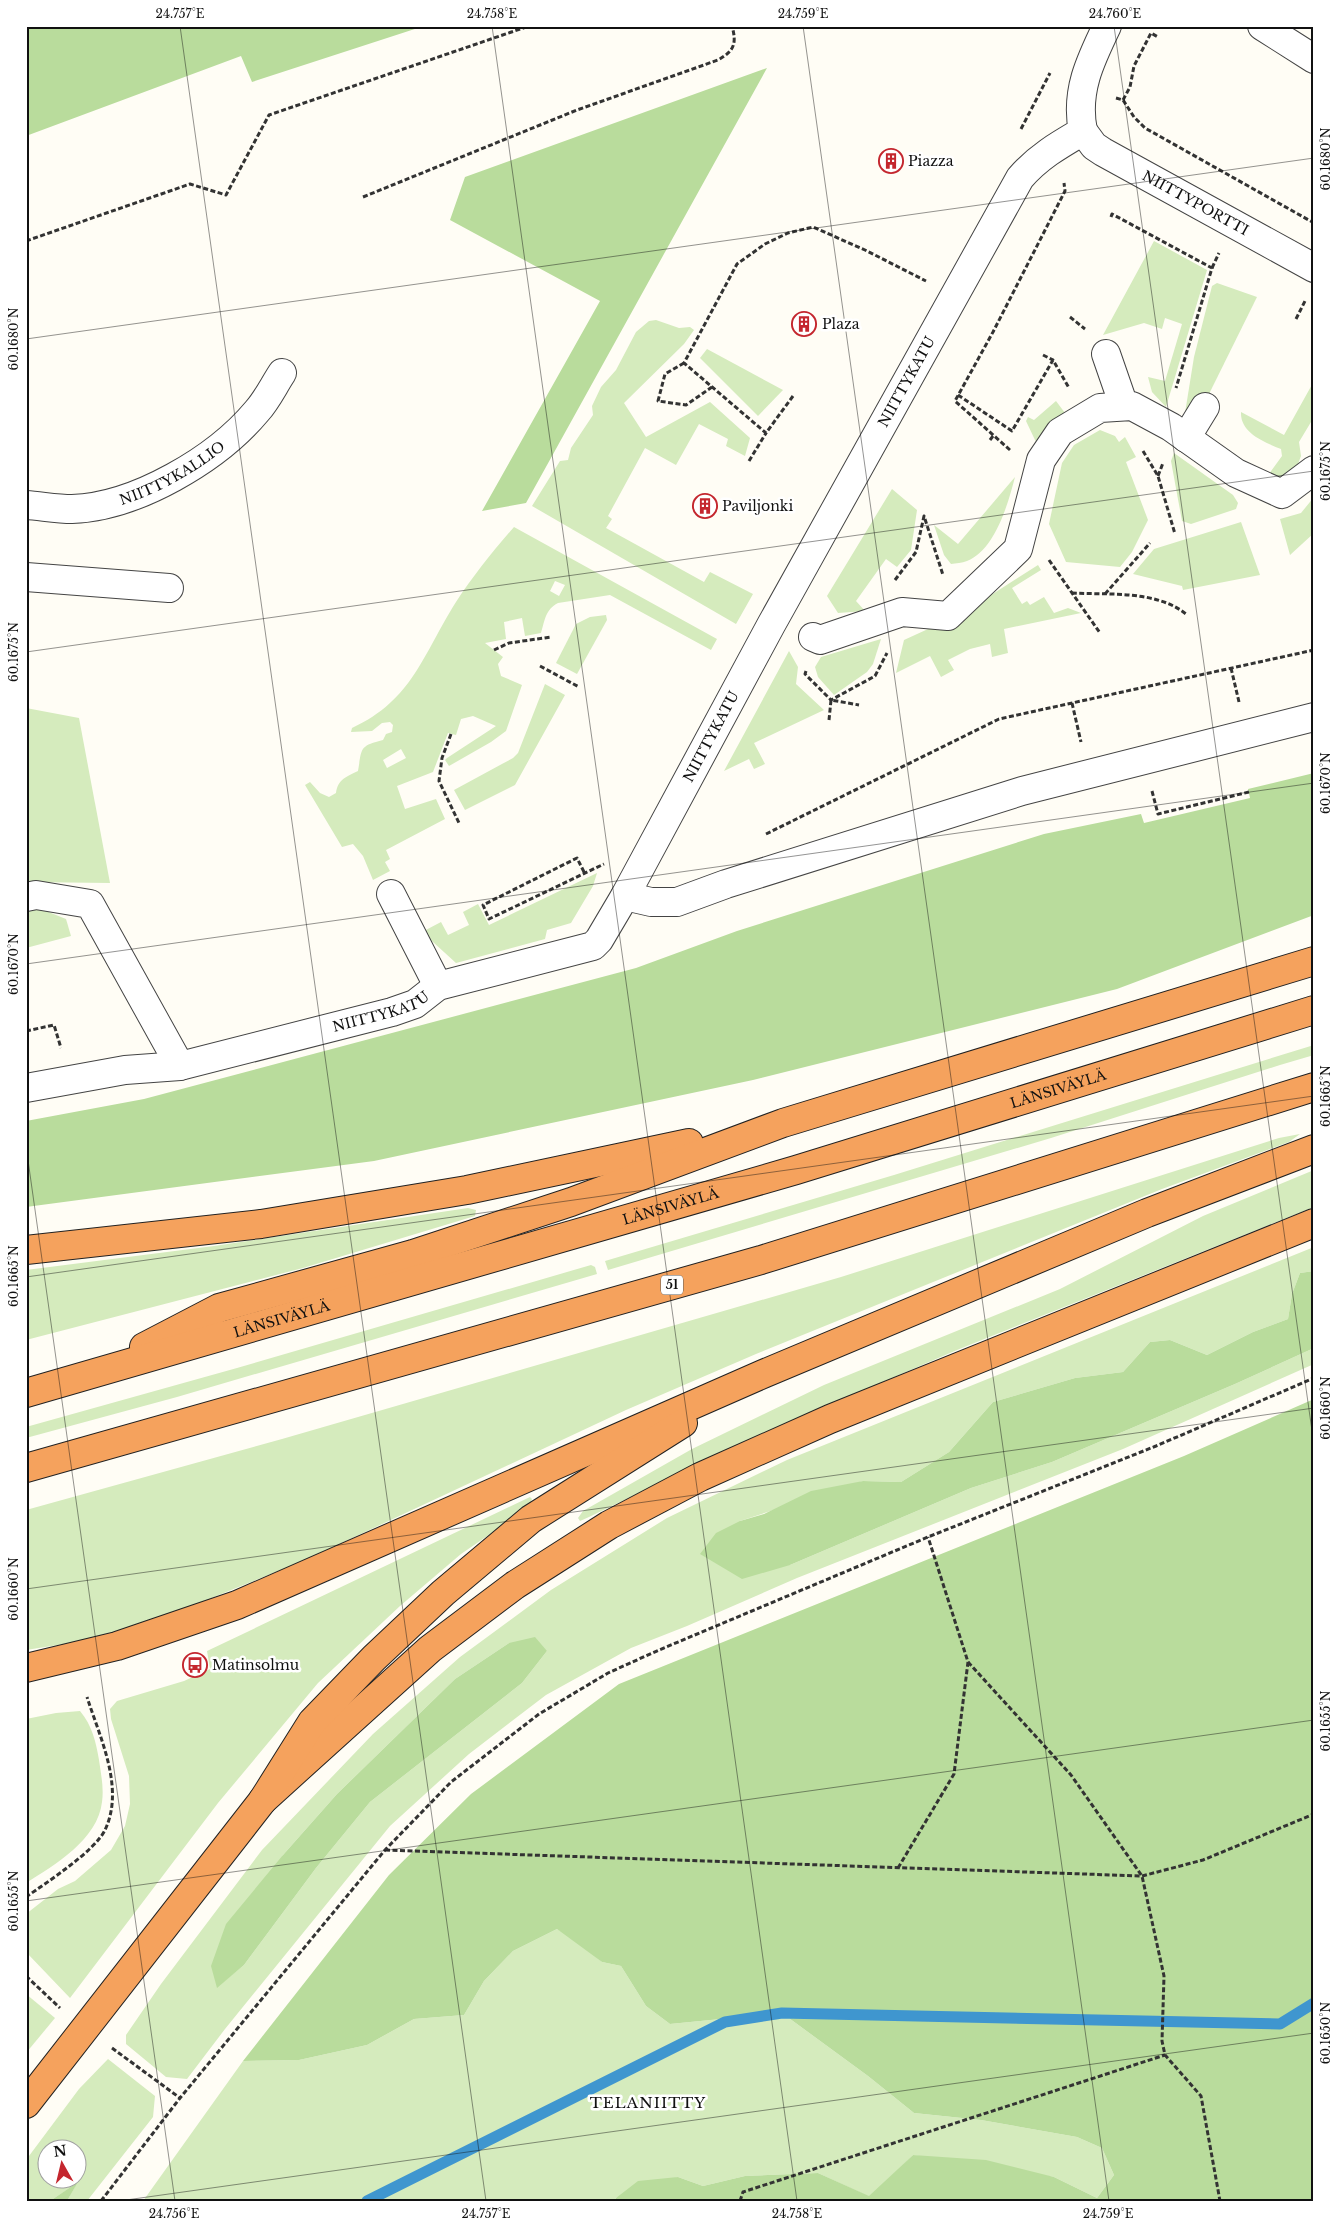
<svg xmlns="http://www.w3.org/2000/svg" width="1340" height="2227" font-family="'Libre Baskerville',serif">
<rect width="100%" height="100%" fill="#fffdf5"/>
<!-- green -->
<g fill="#d5ebbd" fill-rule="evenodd">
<polygon points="1154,241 1207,270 1166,407 1152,392 1148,377 1165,381 1182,324 1165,318 1162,329 1144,323 1103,335"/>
<polygon points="1217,283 1257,297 1209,394 1203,405 1186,422 1185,413 1194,357 1212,286"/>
<polygon points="656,320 679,328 690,327 694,330 684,344 624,403 646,437 710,402 750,438 745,456 726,446 728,439 699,424 676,465 645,448 608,516 612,519 606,528 704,582 710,572 753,594 736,624 532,506 560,461 568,460 571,448 593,415 592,406 601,387 616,370 636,332 649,321"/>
<polygon points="707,349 783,390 758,416 700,358"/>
<path d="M1314,381v36l-15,25 2,14 -3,8 -19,23 -10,-13 13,-18 -1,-7c-17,-7 -41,-16 -40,-37l43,23z"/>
<polygon points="1056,401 1068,417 1041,447 1035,440 1026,421 1028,417 1034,420"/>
<polygon points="1100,430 1115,436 1119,442 1125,437 1136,457 1126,462 1148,520 1132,552 1120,567 1066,562 1049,524 1062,463 1074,445"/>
<polygon points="1174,453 1233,495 1238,503 1236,509 1191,524 1182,521 1171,461"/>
<path d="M1015,477c-7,27 -20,73 -48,84 -5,2 -11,2 -16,3l-7,-9 -10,-30 24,19z"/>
<polygon points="892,489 917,510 911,550 897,567 886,559 856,601 865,611 838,613 827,596"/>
<polygon points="1314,497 1314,533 1290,555 1280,519 1301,513"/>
<polygon points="1241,522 1260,575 1183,590 1182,586 1133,574 1154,549"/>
<path d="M514,527l203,112 -6,11 -101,-55 -52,8c-13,7 -13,17 -17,30l-16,3 -3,-18 -18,4 2,17 -21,4 18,14 -5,7 3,12 21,9 -16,46 -15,11 -42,24 -4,-6 2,-2 49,-32 -23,-10 -12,3 -5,16 -8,-2 -15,39 -36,14 8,23 31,-10 9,20 -59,31 4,9 -5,3 5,9 -17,9 -10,-24 -10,-12 -11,3 -37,-62 5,-3 10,11 9,4 7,-4c2,-14 10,-16 22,-22 4,-23 1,-25 25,-31l3,-6 6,-2 1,-7 -3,-3 -8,1 -10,8 -21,1 1,-4c61,-28 71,-74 104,-126 17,-26 37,-51 58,-75zM555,581l10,4 -6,11 -9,-5zM401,749l5,9 -19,10 -4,-8z"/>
<polygon points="1038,565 1041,570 1012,588 1022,604 1027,601 1030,605 1044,597 1054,613 1068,608 1081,613 1004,629 1008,653 992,657 990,644 970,649 948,660 954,670 941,677 930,656 896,673 904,640 963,613"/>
<polygon points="606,615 607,620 577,674 556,663 576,624 590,617"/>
<polygon points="881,639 873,664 867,672 834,695 818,677 815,667 821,657"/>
<polygon points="789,651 798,667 796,684 824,710 754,743 765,764 754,769 749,759 724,771"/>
<polygon points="545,684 565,695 515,785 465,810 454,790 513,758 518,753"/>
<polygon points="26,708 79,718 110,883 26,882"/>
<polygon points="597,873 593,886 571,923 547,930 545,939 456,963 422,932 441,922 448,935 469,925 463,912 478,904 489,925"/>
<polygon points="26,908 46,911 66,919 71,936 26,948"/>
<polygon points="1314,1045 1314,1055 1280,1065 1051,1138 608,1270 605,1261 894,1175"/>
<polygon points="1300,1134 1289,1142 1162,1189 756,1354 626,1410 303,1561 157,1620 71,1643 26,1650 26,1510 282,1439 841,1277 1279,1138"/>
<polygon points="1314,1170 1314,1207 957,1350 753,1438 589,1517 580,1521 578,1518 583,1511 692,1449 824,1385 1060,1289 1203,1216"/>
<polygon points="468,1208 476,1210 475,1216 303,1268 26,1340 26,1270 214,1246"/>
<path d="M1314,1247v24l-14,2 -8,21 -4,25 -35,13 -46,23 -37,-15 -20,2 -27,30 -48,6 -82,24 -44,50 -48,30 -38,-1 -123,40 50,44 181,-77 81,-26 183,-78 79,-36v16l-191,85 -326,129 -110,48 -56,22 -85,47 -77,59 -79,72 -165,203 -38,50 -21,-2 -40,-33v-9l35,-51 101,-134 111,-116 87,-77 91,-67 116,-72 120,-58zM509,1643l38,8 -25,32 -152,119 -54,66 -72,97 -27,22 66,-132 54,-61 118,-115z"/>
<polygon points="591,1265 595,1267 597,1274 177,1397 26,1438 26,1427 237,1368"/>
<polygon points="530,1497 532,1499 528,1508 461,1554 400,1606 318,1683 218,1803 70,1998 26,1952 26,1914 58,1889 75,1881 111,1850 125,1826 130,1804 129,1776 111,1719 110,1709 117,1701 184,1681 210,1669 207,1651"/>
<path d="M80,1711c12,14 16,31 19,49 2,14 5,28 3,42 -4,37 -47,63 -76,81v-164l30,-6z"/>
<polygon points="557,1929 575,1939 602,1962 621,1966 646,2006 670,2024 782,2013 868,2076 914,2113 981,2120 1077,2137 1102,2148 1114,2175 1097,2198 1054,2177 913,2155 870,2197 818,2173 745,2176 703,2186 678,2177 616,2198 616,2201 143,2201 243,2061 299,2060 367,2045 414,2019 464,2015 484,1981 513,1951"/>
<polygon points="26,1994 55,2018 26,2053"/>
<path d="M108,2059l47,37 -2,21 -66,84h-20l10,-18 -27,18h-24v-41l53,-71zM48,2150h30v30h-30z"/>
</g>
<!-- forest -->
<g fill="#b9dc9c">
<polygon points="26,26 64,26 67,29 89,26 424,26 252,82 241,56 26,136"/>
<polygon points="767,68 526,503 482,511 600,301 450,220 465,177"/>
<polygon points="1314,773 1314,915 1117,989 753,1080 374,1161 26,1207 26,1121 144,1099 636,968 737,931 1044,834 1141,814 1144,823 1250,798 1248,789"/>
<polygon points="1314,1271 1314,1348 1235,1384 1052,1462 971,1488 790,1565 742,1579 700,1554 716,1533 740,1521 764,1514 811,1491 863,1481 901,1482 949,1452 993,1402 1075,1378 1123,1372 1150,1342 1170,1340 1207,1355 1253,1332 1288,1319 1292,1294 1300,1273"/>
<polygon points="1314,1399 1314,2201 616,2201 616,2198 638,2181 678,2177 703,2186 745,2176 818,2173 869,2196 913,2155 986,2160 1054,2177 1097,2198 1114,2175 1102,2148 1077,2137 981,2120 914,2113 868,2076 782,2013 670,2024 646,2006 621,1966 602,1962 557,1929 513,1951 484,1981 464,2015 414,2019 367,2045 299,2060 243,2061 389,1875 471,1794 619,1684 1184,1456"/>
<polygon points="535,1637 547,1651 522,1683 370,1802 316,1868 244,1965 217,1988 211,1966 226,1924 283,1855 337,1794 455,1679 509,1643"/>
<polygon points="78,2182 67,2201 50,2201"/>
</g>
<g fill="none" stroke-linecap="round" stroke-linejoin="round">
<!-- stream -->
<polyline stroke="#3f96cf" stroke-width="11" points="367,2201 725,2022 782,2013 1280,2024 1314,2003"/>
<defs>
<g id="minor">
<polyline points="1262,26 1314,59"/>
<path id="s1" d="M1083,131l11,15 9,6 211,116"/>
<polyline points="1106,354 1124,406"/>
<polyline points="1186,438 1205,407"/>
<path id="s2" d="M26,505c15,1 31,4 46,4 64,-2 145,-50 185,-98 10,-11 17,-26 25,-38"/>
<polyline points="26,577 169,588"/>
<polyline points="813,637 820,640 902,612 948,616 1018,549 1041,460 1060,432 1100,408 1132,406 1171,427 1236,473 1282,494 1314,470"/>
<polyline points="391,894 438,986"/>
<polyline points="625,896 651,902 677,902 726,884 1022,791 1314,717"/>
<polyline points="26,897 36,895 90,904 180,1066"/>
<path id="s3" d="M26,1088l99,-18 55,-4 212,-54 23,-8 23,-18 155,-40 6,-6 26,-44 146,-271 249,-447c18,-21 39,-33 63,-47 -8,-39 7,-70 24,-105"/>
</g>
<g id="highway">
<polyline points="26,1250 261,1224 467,1190 689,1143"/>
<polyline points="144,1347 219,1308 413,1254 571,1202 783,1123 1314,961"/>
<path id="s4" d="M26,1393l770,-223 518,-160"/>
<polyline points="26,1468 761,1260 1314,1087"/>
<polyline points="26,1668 117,1646 237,1605 763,1374 1147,1213 1314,1149"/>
<polyline points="263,1800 430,1649 515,1585 609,1525 700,1477 830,1419 1314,1223"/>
<polyline points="26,2104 263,1800 312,1722 374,1658 443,1593 531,1519 683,1423"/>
</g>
</defs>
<!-- minor casing -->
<use href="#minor" stroke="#444" stroke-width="30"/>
<!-- highway casing -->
<use href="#highway" stroke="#222" stroke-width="30"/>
<!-- path -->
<g stroke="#333" stroke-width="3" stroke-dasharray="5 2.5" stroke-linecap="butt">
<polyline points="1116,98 1123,100 1134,117 1145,128 1314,223"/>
<polyline points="1123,100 1130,87 1134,66 1151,33 1158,37"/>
<polyline points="1021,129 1050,73"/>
<path d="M363,197l214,-87 141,-50c16,-9 19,-16 14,-34"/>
<polyline points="1111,217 1112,214 1212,268 1176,388"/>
<polyline points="26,241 190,184 226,195 269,115 529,26"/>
<polyline points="1212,268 1219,253"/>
<polyline points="1070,317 1085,329"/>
<polyline points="1296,319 1306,299"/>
<polyline points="1043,355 1053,360"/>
<polyline points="684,363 665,374 658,401 686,405 712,387"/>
<polyline points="958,395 1012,431 1053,360 1069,388"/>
<polyline points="793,396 766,433 684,363 737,264 765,244 788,233 813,227 865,250 926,281"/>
<polyline points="990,440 993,436"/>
<polyline points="1010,450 955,401 993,332 1065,191 1064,183"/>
<polyline points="1143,451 1158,476 1175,534"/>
<polyline points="749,461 766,433"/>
<polyline points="1158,476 1163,463"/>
<polyline points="1049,560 1100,633"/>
<polyline points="895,580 916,552 924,516 943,575"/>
<path d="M1072,593c37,2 84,-3 114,21"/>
<polyline points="1105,594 1150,543"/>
<polyline points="494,650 509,643 551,637"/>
<polyline points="540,666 579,687"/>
<polyline points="1231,668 1239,702"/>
<polyline points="806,671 805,674 831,700 875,676 887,653"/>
<polyline points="1072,703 1081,742"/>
<polyline points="829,720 831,700 859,705"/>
<polyline points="451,734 442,758 439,781 459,823"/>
<polyline points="1152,791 1158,814 1249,792"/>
<polyline points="766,834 999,719 1314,650"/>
<polyline points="584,872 577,858 483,905 489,919 604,864"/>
<polyline points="26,1031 54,1025 61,1048"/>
<polyline points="968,1662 1071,1775 1142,1876 1164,1976 1162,2041 1165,2055 1201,2096 1220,2201"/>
<polyline points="385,1850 1142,1876 1203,1860 1314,1814"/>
<polyline points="898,1868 954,1774 968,1662 928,1537"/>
<path d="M26,1897c20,-14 69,-46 79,-67 20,-42 -5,-92 -18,-133"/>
<polyline points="26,1976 60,2008"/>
<polyline points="112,2048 180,2098"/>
<polyline points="101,2201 180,2098 385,1850 451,1782 539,1714 608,1673 659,1650 928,1537 1156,1446 1314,1378"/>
<polyline points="740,2201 743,2192 1165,2055"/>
</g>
<!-- minor -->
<use href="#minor" stroke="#fff" stroke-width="28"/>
<!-- highway -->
<use href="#highway" stroke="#f5a25d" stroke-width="28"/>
</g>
<!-- ticks -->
<path fill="none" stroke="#111" stroke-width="1" stroke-opacity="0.45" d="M180,26l306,2175M492,26l305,2175M803,26l306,2175M1114,26l200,1419M26,27l5,-1M26,339l1288,-181M26,652l1288,-181M26,964l1288,-181M26,1146l149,1055M26,1277l1288,-181M26,1589l1288,-181M26,1901l1288,-181M119,2201l1195,-168"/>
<!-- icons -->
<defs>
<symbol id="building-ring" viewBox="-11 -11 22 22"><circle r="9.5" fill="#fff" stroke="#c4262e" stroke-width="1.5"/><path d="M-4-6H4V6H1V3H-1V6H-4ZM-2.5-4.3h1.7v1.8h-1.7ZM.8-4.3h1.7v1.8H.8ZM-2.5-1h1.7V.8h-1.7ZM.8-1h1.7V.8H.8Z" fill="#c4262e"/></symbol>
<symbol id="bus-ring" viewBox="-11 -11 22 22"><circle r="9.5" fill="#fff" stroke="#c4262e" stroke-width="1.5"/><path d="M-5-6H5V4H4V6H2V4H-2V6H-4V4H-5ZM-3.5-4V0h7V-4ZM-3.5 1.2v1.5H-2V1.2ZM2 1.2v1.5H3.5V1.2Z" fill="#c4262e"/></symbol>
</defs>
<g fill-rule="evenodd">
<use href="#building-ring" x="877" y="147" width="28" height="28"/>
<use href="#building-ring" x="790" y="310" width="28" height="28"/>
<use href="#building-ring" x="691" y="492" width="28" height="28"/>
<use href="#bus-ring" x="181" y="1651" width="28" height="28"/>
</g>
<g text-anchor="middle" stroke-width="5" stroke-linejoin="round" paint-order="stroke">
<!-- shield labels -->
<rect fill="#fff" stroke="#585858" stroke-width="1" x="661" y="1275.5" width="22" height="19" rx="4"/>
<g font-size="12" font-weight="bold" fill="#111">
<text x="672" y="1289">51</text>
</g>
<!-- poi labels -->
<g font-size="14" fill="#111" stroke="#fff" text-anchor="start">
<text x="908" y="166">Piazza</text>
<text x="822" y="329">Plaza</text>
<text x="722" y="511">Paviljonki</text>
<text x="212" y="1670">Matinsolmu</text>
</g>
<!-- street labels -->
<g font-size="14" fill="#111" stroke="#fff">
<text dy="5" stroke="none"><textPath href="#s1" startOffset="135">NIITTYPORTTI</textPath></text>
<text dy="5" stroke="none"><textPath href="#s3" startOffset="1234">NIITTYKATU</textPath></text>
<text dy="5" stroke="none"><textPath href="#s2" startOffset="154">NIITTYKALLIO</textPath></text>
<text dy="5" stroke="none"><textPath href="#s3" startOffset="829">NIITTYKATU</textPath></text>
<text dy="5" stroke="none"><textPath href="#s3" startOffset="364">NIITTYKATU</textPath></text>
<text dy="5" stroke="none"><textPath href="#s4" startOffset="1076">LÄNSIVÄYLÄ</textPath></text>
<text dy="5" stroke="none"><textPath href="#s4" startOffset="671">LÄNSIVÄYLÄ</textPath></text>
<text dy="5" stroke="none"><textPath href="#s4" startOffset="266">LÄNSIVÄYLÄ</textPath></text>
</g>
<!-- neighbourhood labels -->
<g font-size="15" letter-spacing="1" fill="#111" stroke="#fff">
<text x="648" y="2108">TELANIITTY</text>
</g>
</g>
<!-- border -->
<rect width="1340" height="2227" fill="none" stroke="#ffffff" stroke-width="55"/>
<!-- north arrow -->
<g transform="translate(62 2164) rotate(352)"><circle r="24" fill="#ffffff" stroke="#a0a0a0"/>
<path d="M0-4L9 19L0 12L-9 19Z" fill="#c4262e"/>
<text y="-8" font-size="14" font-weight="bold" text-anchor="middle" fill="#111111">N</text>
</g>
<rect x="28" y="28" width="1284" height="2172" fill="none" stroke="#111" stroke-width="2"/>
<g font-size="12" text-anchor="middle" fill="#111">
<text x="180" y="18">24.757°E</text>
<text x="492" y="18">24.758°E</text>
<text x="803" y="18">24.759°E</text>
<text x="1115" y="18">24.760°E</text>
<text transform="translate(1326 159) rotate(-90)" y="4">60.1680°N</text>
<text transform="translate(14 339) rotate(-90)" y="4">60.1680°N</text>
<text transform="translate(1326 471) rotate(-90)" y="4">60.1675°N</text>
<text transform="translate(14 652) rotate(-90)" y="4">60.1675°N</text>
<text transform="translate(1326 783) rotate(-90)" y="4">60.1670°N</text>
<text transform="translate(14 964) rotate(-90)" y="4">60.1670°N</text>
<text transform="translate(1326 1096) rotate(-90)" y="4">60.1665°N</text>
<text transform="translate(14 1276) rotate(-90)" y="4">60.1665°N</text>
<text transform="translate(1326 1408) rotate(-90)" y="4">60.1660°N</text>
<text transform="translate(14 1589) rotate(-90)" y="4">60.1660°N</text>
<text transform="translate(1326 1721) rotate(-90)" y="4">60.1655°N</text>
<text transform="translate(14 1901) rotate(-90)" y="4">60.1655°N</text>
<text transform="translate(1326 2033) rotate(-90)" y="4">60.1650°N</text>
<text x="174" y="2218">24.756°E</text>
<text x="486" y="2218">24.757°E</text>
<text x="797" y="2218">24.758°E</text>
<text x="1108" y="2218">24.759°E</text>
</g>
</svg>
